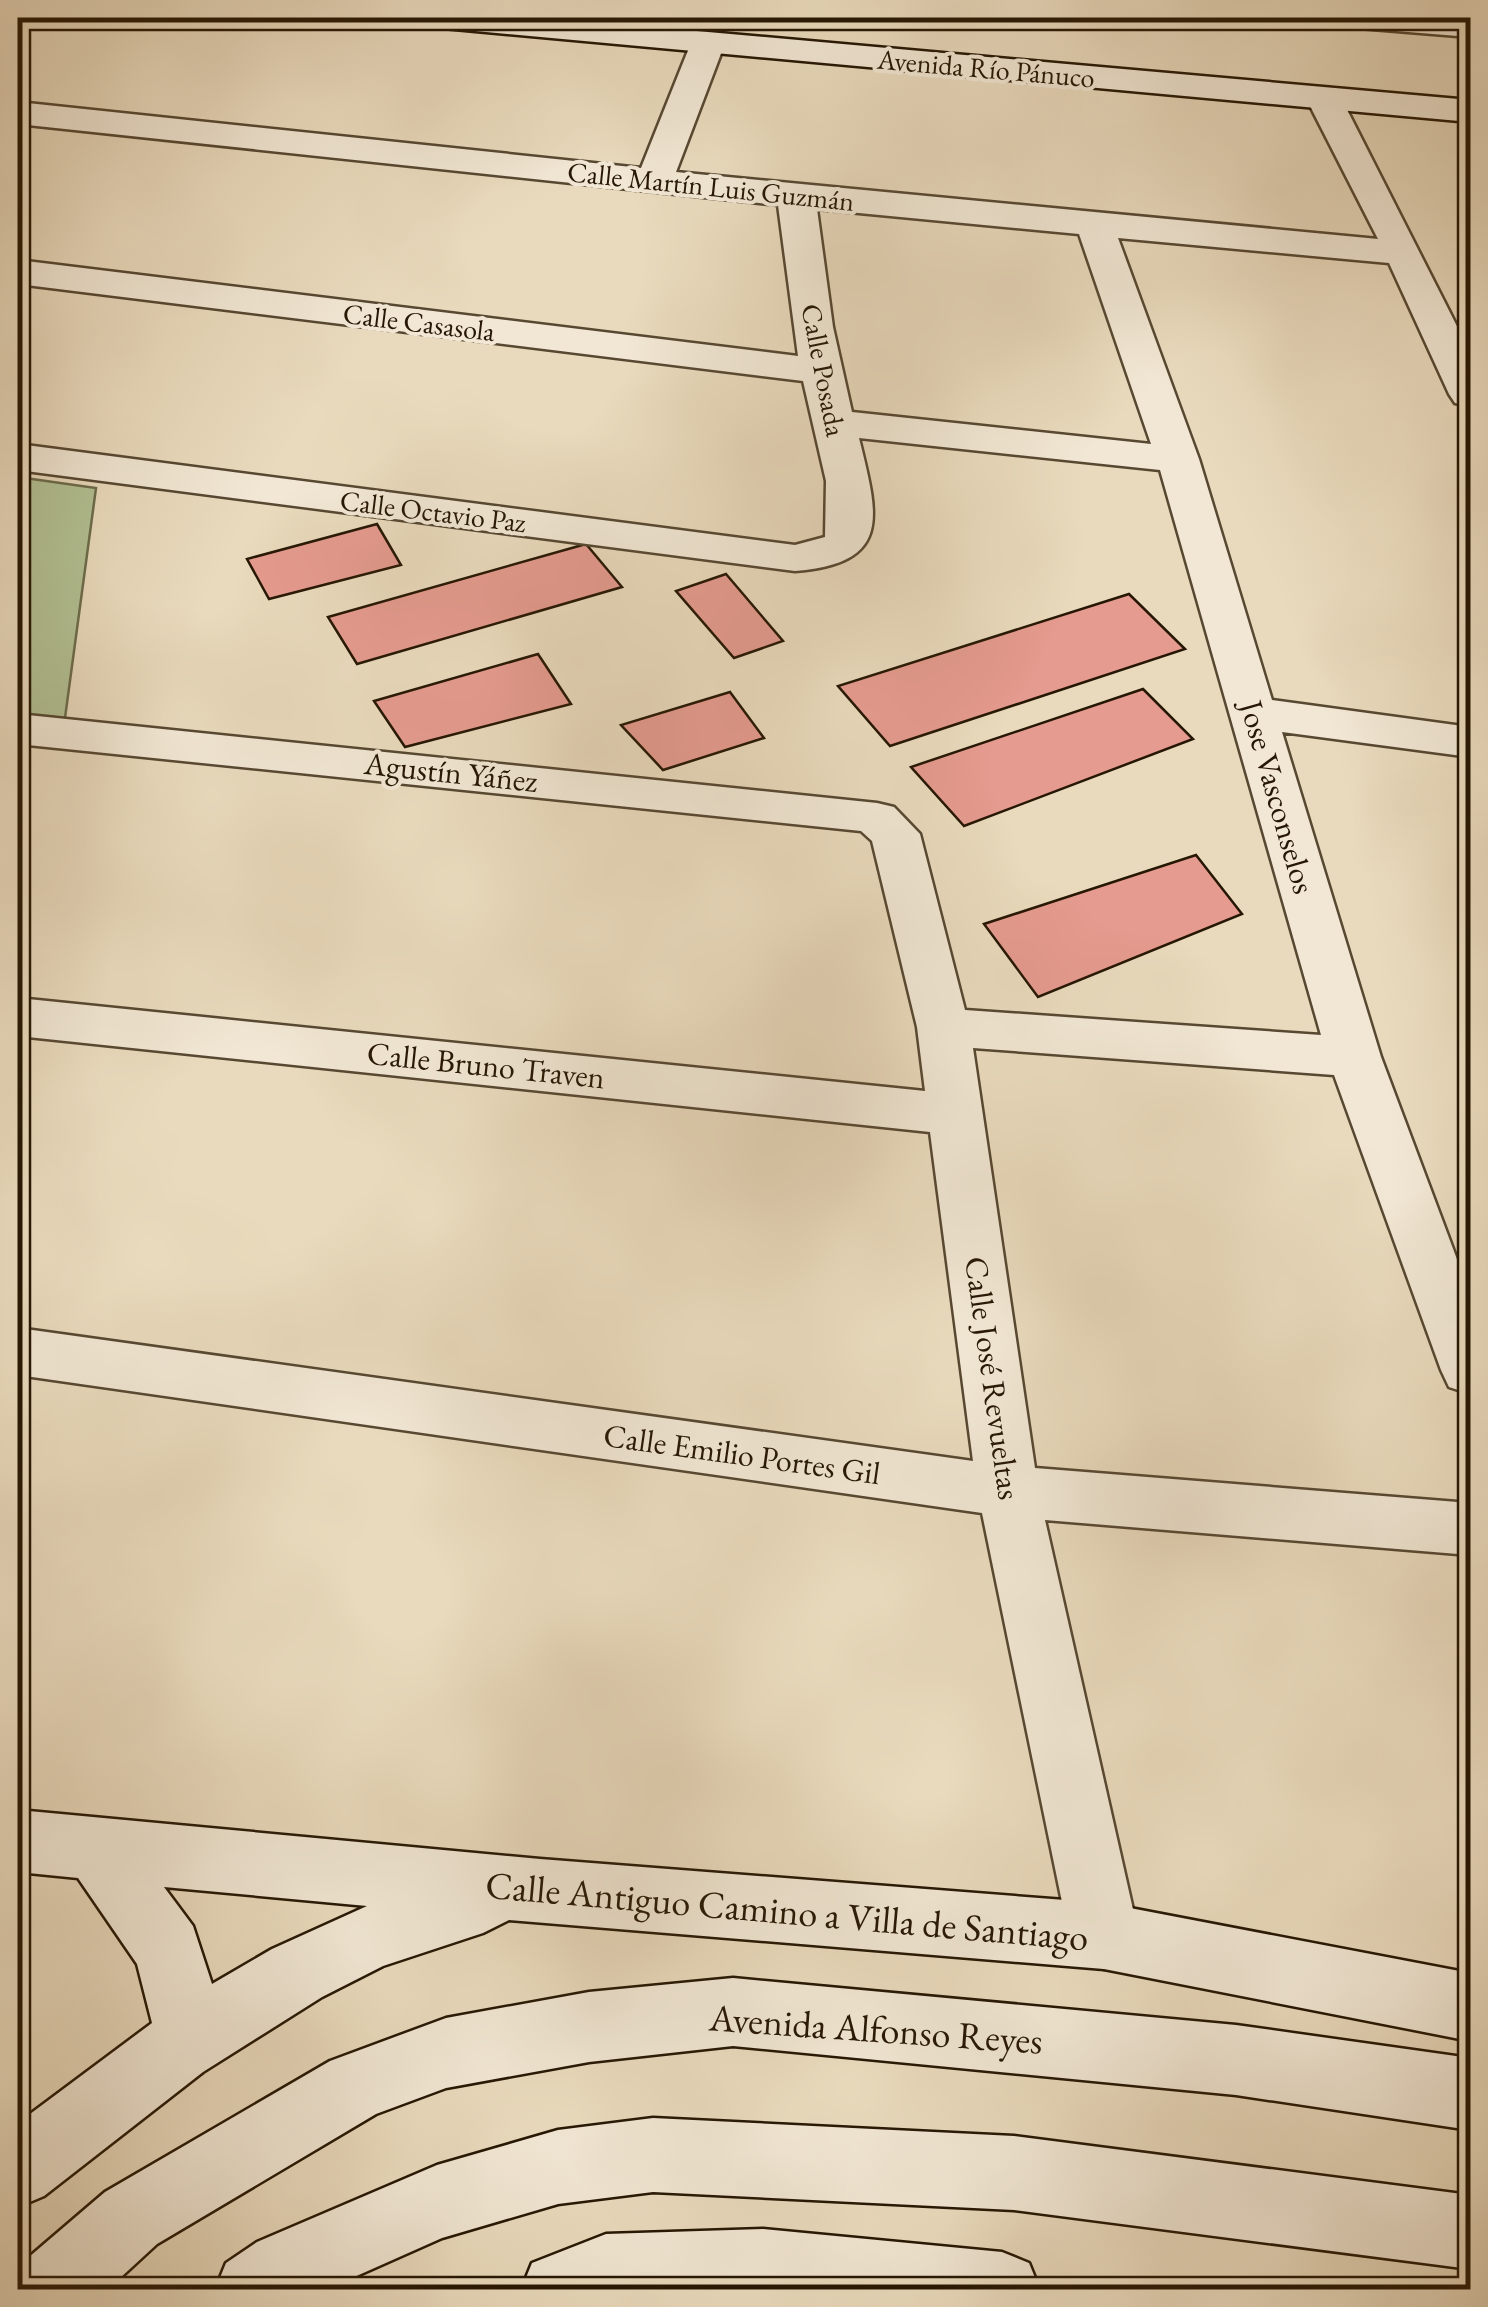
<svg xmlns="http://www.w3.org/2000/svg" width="1488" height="2307" font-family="'EB Garamond',serif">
<rect width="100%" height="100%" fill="#e9dabd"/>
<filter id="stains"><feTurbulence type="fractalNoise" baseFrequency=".002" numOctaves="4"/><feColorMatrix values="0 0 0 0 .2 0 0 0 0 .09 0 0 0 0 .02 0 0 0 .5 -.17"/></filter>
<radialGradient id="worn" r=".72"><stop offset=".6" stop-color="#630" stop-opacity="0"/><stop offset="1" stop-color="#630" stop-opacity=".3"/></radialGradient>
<!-- green -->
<polygon fill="#b2c194" stroke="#6c6c4c" stroke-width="2.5" points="18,477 96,488 65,718 18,714"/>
<!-- building -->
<g fill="#e59b8f" stroke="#261704" stroke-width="2.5">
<polygon points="377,524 401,565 269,599 247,559"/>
<polygon points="586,544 622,587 357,664 328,617"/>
<polygon points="726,574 783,641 734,658 676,591"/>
<polygon points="1129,594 1185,649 890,746 838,686"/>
<polygon points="538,654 571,704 405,747 374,701"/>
<polygon points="1143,689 1193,739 964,826 911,767"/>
<polygon points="730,692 764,738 663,770 621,725"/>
<polygon points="1196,855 1242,914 1038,997 984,924"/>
</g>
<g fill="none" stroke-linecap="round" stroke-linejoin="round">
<defs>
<g id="street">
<polygon points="1342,18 1470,18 1470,37 1359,28 1347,25"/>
<path d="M708,33l12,3 5,7 -49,129 702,67 -72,-141 5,-8h26l133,262v54l-15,-3 -6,-9 -60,-131 -271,-25 81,221 73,241 198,27v30l-188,-25 99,325 89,237v100l-21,-7 -8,-17 -107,-295 -361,-27 62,420 435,35v52l-425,-35 94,416 -10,23 -25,10 -25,-10 -10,-23 -87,-423 -964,-138v-47l955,133 -43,-329 -912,-96v-38l907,93 -8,-64 -45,-186 -11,-10 -843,-87v-30l859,89 17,4 26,27 45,176 356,25 -161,-565 -301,-32c19,78 34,125 -64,133l-777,-101v-26l777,101 30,-8 1,-56 -23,-100 -785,-97v-24l780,96 -20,-151 -760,-81v-22l623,66 50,-125 5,-7zM817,209l262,25 72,210 -299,-32 -19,-85z"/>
</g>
<g id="secondary">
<polygon points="426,18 551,18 1470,100 1470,122 443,28 431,25"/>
<path d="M18,1810l522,49 564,44 366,70v68l-366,-72 -595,-49 -26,13 -100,33 -61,31 -119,75 -159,124 -26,11v-84l134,-100 -15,-59 -59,-86 -60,-6zM164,1887l203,19 -95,43 -60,35 -19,-58z"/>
<polygon points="733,1978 1236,2025 1470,2058 1470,2130 1236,2095 733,2046 589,2062 446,2088 376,2114 157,2244 107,2290 18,2290 22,2263 105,2192 330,2061 446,2018 589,1992"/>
<polygon points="653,2118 1014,2136 1470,2195 1470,2269 1014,2210 653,2192 558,2204 442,2238 325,2290 215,2290 226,2263 257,2242 437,2165 558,2130"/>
<polygon points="763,2229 1002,2252 1029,2263 1040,2290 521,2290 532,2263 606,2234"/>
</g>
</defs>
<!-- street casing -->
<use href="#street" stroke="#574832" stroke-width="5"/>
<!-- secondary casing -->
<use href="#secondary" stroke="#261704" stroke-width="5"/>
<!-- street -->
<use href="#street" fill="#f1e7d4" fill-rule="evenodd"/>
<!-- secondary -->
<use href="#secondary" fill="#f1e7d4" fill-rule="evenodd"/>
</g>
<g text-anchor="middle" stroke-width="8" stroke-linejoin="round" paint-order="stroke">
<!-- far-street labels -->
<g font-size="28" fill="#261704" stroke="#f1e7d4">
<text transform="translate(986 68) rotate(5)" y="10">Avenida Río Pánuco</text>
<text transform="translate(711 186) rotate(6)" y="10">Calle Martín Luis Guzmán</text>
<text transform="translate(419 322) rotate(7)" y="10">Calle Casasola</text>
<text transform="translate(824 370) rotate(79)" y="10">Calle Posada</text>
<text transform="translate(433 511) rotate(7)" y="10">Calle Octavio Paz</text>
</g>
<!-- street labels -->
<g font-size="32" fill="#261704" stroke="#f1e7d4">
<text transform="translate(451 772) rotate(6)" y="11">Agustín Yáñez</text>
<text transform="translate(1278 797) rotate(74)" y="11">Jose Vasconselos</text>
<text transform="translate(486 1065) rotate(6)" y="11">Calle Bruno Traven</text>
<text transform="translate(993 1378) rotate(82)" y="11">Calle José Revueltas</text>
<text transform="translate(742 1454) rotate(8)" y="11">Calle Emilio Portes Gil</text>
</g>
<!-- near-street labels -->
<g font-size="38" fill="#261704" stroke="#f1e7d4">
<text transform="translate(787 1911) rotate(5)" y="13">Calle Antiguo Camino a Villa de Santiago</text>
<text transform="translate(876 2029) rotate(4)" y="13">Avenida Alfonso Reyes</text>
</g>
</g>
<!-- margin -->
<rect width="1488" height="2307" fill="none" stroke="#e9dabd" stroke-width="60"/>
<rect x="20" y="20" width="1448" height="2267" fill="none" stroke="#261704" stroke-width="5"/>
<rect x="30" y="30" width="1428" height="2247" fill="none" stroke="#261704" stroke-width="2.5"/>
<rect width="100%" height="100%" filter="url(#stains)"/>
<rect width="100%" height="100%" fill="url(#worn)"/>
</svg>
